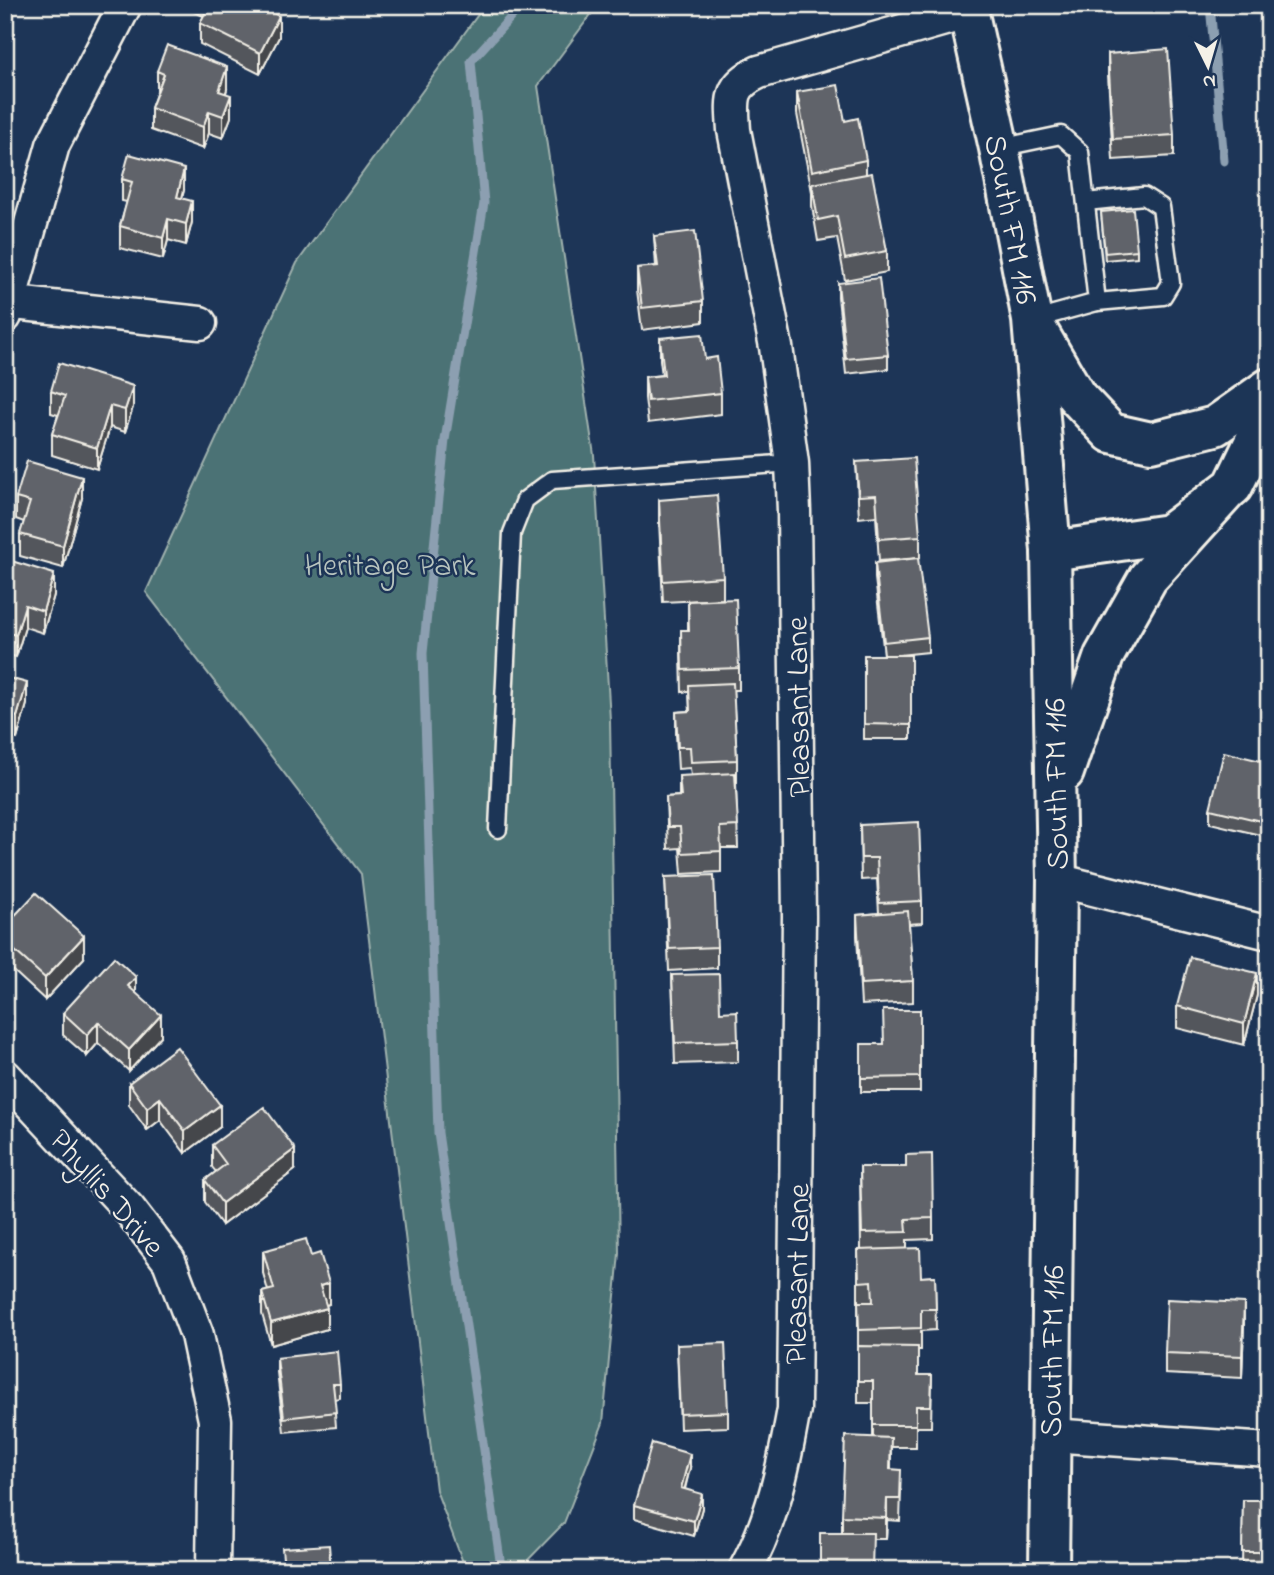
<svg xmlns="http://www.w3.org/2000/svg" width="1274" height="1575" font-family="'Indie Flower',sans-serif">
<rect width="100%" height="100%" fill="#1d3557"/>
<filter id="ink" filterUnits="userSpaceOnUse"><feTurbulence type="fractalNoise" baseFrequency=".0143" numOctaves="2"/><feDisplacementMap in="SourceGraphic" scale="14" xChannelSelector="R" yChannelSelector="G"/><feConvolveMatrix kernelMatrix="1 2 1 2 8 2 1 2 1" color-interpolation-filters="sRGB"/></filter>
<g filter="url(#ink)">
<!-- green -->
<polygon fill="#4c7274" stroke="#a0b2ae" stroke-width="2" points="485,5 598,5 538,86 594,455 610,720 619,1253 603,1423 564,1523 525,1563 464,1565 436,1490 361,874 146,592 297,263"/>
<g fill="none" stroke-linecap="round" stroke-linejoin="round">
<!-- stream -->
<g stroke="#8c9fb1" stroke-width="9">
<polyline points="1210,5 1224,161"/>
<polyline points="498,1570 500,1560 438,1133 423,653 445,440 484,203 471,61 522,5"/>
</g>
<defs>
<g id="lane">
<polyline points="999,148 1061,135 1080,152 1097,302 1032,320"/>
<polyline points="1086,202 1144,196 1161,207 1171,283 1163,296 1097,302"/>
<polyline points="498,829 512,533 525,500 552,480 792,463"/>
</g>
<g id="street">
<polyline points="5,302 200,323"/>
<polyline points="5,316 53,145 125,5"/>
<polyline points="1057,880 1269,933"/>
<polyline points="5,1076 129,1209 169,1261 197,1335 215,1420 213,1570"/>
<polyline points="1050,1435 1269,1450"/>
<path d="M745,1570c28,-50 39,-105 49,-161l5,-493 -5,-405 -2,-48 -16,-116 -42,-217c-2,-31 -5,-44 25,-58l210,-60"/>
</g>
<g id="secondary">
<polyline points="967,5 999,148 1032,320 1051,551 1057,880 1049,1570"/>
<polyline points="1036,328 1076,396 1111,433 1151,442 1215,426 1269,388"/>
<polyline points="1051,551 1169,534 1233,486 1269,412"/>
<polyline points="1064,772 1104,656 1148,578 1227,491"/>
</g>
</defs>
<!-- lane casing -->
<use href="#lane" stroke="#f4f1e8" stroke-width="21"/>
<!-- street casing -->
<use href="#street" stroke="#f4f1e8" stroke-width="37"/>
<!-- secondary casing -->
<use href="#secondary" stroke="#f4f1e8" stroke-width="44"/>
<!-- lane -->
<use href="#lane" stroke="#1d3557" stroke-width="16"/>
<!-- street -->
<use href="#street" stroke="#1d3557" stroke-width="32"/>
<!-- secondary -->
<use href="#secondary" stroke="#1d3557" stroke-width="38"/>
</g>
<!-- wall -->
<g fill="#53565c" stroke="#f4f1e8" stroke-width="2">
<polygon points="194,5 270,5 270,11 279,37 260,74 200,44 200,23 204,16 194,12"/>
<polygon points="1108,54 1174,135 1174,156 1113,160 1108,75"/>
<polygon points="157,71 227,89 226,93 231,117 223,138 209,133 203,149 151,130 151,108 157,91"/>
<polygon points="797,92 845,121 866,160 866,174 887,251 887,272 845,280 837,238 818,241 812,206 812,192 797,114"/>
<polygon points="122,179 184,190 182,198 192,222 186,245 168,240 163,259 120,248 120,226 127,202 122,201"/>
<polygon points="1101,212 1137,250 1137,257 1105,260"/>
<polygon points="654,236 703,301 703,322 642,330 637,290 637,268 656,266"/>
<polygon points="838,283 888,355 888,369 846,374 838,297"/>
<polygon points="660,338 705,359 721,393 721,414 648,423 645,398 645,377 662,375 660,360"/>
<polygon points="51,391 133,407 125,432 110,427 97,469 52,455 52,434 58,415 51,413"/>
<polygon points="856,462 920,536 920,558 879,561 876,516 859,518"/>
<polygon points="16,498 82,498 63,568 20,556 20,534 24,522 16,519"/>
<polygon points="659,500 723,577 723,599 663,602 659,521"/>
<polygon points="5,559 54,595 43,633 25,627 16,657 5,654"/>
<polygon points="875,563 928,637 928,652 899,655 911,655 911,739 864,739 864,655 884,655 875,578"/>
<polygon points="688,601 739,668 739,690 733,690 737,760 737,782 736,782 738,848 721,848 721,872 682,874 680,848 668,849 666,797 679,796 679,776 691,776 690,768 678,769 676,734 676,712 690,711 689,691 682,692 681,652 681,630 688,630"/>
<polygon points="5,677 27,704 17,739 5,736"/>
<polygon points="1269,763 1269,837 1210,823 1210,809"/>
<polygon points="860,825 922,901 922,923 909,924 913,981 913,1002 861,1005 857,936 857,915 879,913 877,879 861,880"/>
<polygon points="665,877 717,947 717,968 669,971"/>
<polygon points="5,926 84,958 45,1000 5,963"/>
<polygon points="672,975 720,1012 738,1041 738,1062 675,1064"/>
<polygon points="136,993 161,1036 129,1071 98,1043 87,1056 63,1035 63,1013"/>
<polygon points="1257,995 1244,1045 1177,1028 1177,1006"/>
<polygon points="920,1010 920,1092 861,1092 861,1044 883,1044"/>
<polygon points="129,1083 220,1127 185,1153 160,1120 147,1130 129,1105"/>
<polygon points="212,1145 295,1170 222,1225 205,1202 205,1180 216,1172 212,1167"/>
<polygon points="860,1167 933,1218 933,1239 907,1240 907,1248 921,1277 935,1276 936,1330 921,1331 921,1350 918,1350 918,1375 932,1375 931,1427 916,1427 916,1447 891,1447 891,1469 901,1491 900,1521 887,1520 886,1539 873,1539 842,1533 842,1516 873,1437 873,1403 858,1403 858,1250 861,1250"/>
<polygon points="263,1251 311,1256 329,1304 326,1305 327,1329 271,1345 262,1314 262,1292 268,1291 263,1273"/>
<polygon points="1244,1324 1242,1378 1165,1374 1165,1353"/>
<polygon points="677,1345 728,1412 728,1427 680,1429"/>
<polygon points="277,1358 340,1384 340,1398 334,1399 336,1427 284,1432 277,1372"/>
<polygon points="690,1468 685,1489 702,1508 694,1536 634,1519 634,1505"/>
<polygon points="1243,1500 1269,1500 1269,1570 1242,1570"/>
</g>
<!-- shaded-wall -->
<g fill="#44464b" stroke="#f4f1e8" stroke-width="2">
<polygon points="263,5 270,5 270,13 262,7"/>
<polygon points="279,16 279,37 260,74 260,53"/>
<polygon points="227,67 227,89 219,112 219,91"/>
<polygon points="231,95 231,117 223,138 223,116"/>
<polygon points="209,111 209,133 203,149 203,127"/>
<polygon points="184,169 184,190 177,218 177,197"/>
<polygon points="192,201 192,222 186,245 186,224"/>
<polygon points="168,219 168,240 163,259 163,238"/>
<polygon points="133,386 133,407 125,432 125,410"/>
<polygon points="110,406 110,427 97,469 97,448"/>
<polygon points="82,477 82,498 63,568 63,546"/>
<polygon points="54,574 54,595 43,633 43,611"/>
<polygon points="25,605 25,627 16,657 16,635"/>
<polygon points="27,683 27,704 17,739 17,717"/>
<polygon points="84,936 84,958 45,1000 45,978"/>
<polygon points="1257,973 1257,995 1244,1045 1244,1024"/>
<polygon points="136,977 136,998 128,986"/>
<polygon points="161,1015 161,1036 129,1071 129,1050"/>
<polygon points="98,1022 98,1043 87,1056 87,1035"/>
<polygon points="160,1098 160,1120 147,1130 147,1108"/>
<polygon points="220,1105 220,1127 185,1153 185,1131"/>
<polygon points="295,1149 295,1170 222,1225 222,1203"/>
<polygon points="329,1283 329,1304 320,1307 320,1286"/>
<polygon points="1244,1303 1244,1324 1242,1378 1242,1356"/>
<polygon points="327,1308 327,1329 271,1345 271,1323"/>
<polygon points="690,1454 690,1468 681,1502 681,1488"/>
<polygon points="702,1494 702,1508 694,1536 694,1521"/>
<polygon points="887,1499 887,1520 886,1539 886,1518"/>
</g>
<!-- building -->
<g fill="#61646b" stroke="#f4f1e8" stroke-width="2">
<polygon points="209,5 263,5 262,7 279,16 260,53 200,23"/>
<polygon points="167,45 227,67 219,91 231,95 223,116 209,111 203,127 151,108 164,74 157,71"/>
<polygon points="1168,49 1174,135 1113,139 1108,54"/>
<polygon points="838,85 845,121 858,118 866,160 812,171 797,92"/>
<polygon points="129,154 184,169 177,197 192,201 186,224 168,219 163,238 120,226 132,182 122,179"/>
<polygon points="872,173 887,251 845,259 837,216 818,220 812,184"/>
<polygon points="1133,209 1137,250 1105,253 1101,212"/>
<polygon points="695,231 703,301 642,308 637,268 658,266 654,236"/>
<polygon points="879,278 888,355 846,359 838,283"/>
<polygon points="702,334 705,359 717,357 721,393 648,401 645,377 664,375 660,338"/>
<polygon points="59,363 133,386 125,410 110,406 97,448 52,434 65,396 51,391"/>
<polygon points="914,458 920,536 879,539 876,495 859,496 856,462"/>
<polygon points="27,461 82,477 63,546 20,534 30,502 16,498"/>
<polygon points="717,495 723,577 663,581 659,500"/>
<polygon points="918,558 928,637 884,642 875,563"/>
<polygon points="5,559 54,574 43,611 25,605 16,635 5,632"/>
<polygon points="736,599 739,668 682,670 681,630 689,630 688,601"/>
<polygon points="864,655 911,655 911,725 864,724"/>
<polygon points="5,677 27,683 17,717 5,714"/>
<polygon points="733,683 737,760 691,762 690,747 678,747 676,712 690,711 689,685"/>
<polygon points="1224,752 1269,763 1269,823 1210,809"/>
<polygon points="735,773 738,826 720,827 721,851 682,853 680,827 668,827 666,797 681,796 679,776"/>
<polygon points="919,822 922,901 879,903 877,858 861,858 860,825"/>
<polygon points="714,875 717,947 669,949 665,877"/>
<polygon points="36,893 84,936 45,978 5,942 5,926"/>
<polygon points="908,911 913,981 861,984 857,915"/>
<polygon points="114,957 136,977 128,986 161,1015 129,1050 98,1022 87,1035 63,1013"/>
<polygon points="1190,957 1257,973 1244,1024 1177,1006"/>
<polygon points="719,974 720,1012 737,1011 738,1041 675,1043 672,975"/>
<polygon points="883,1010 920,1010 920,1077 861,1078 861,1044 884,1044"/>
<polygon points="177,1047 220,1105 185,1131 160,1098 147,1108 129,1083"/>
<polygon points="264,1107 295,1149 222,1203 205,1180 226,1164 212,1145"/>
<polygon points="932,1154 933,1218 906,1219 907,1232 862,1233 860,1167 906,1167 906,1155"/>
<polygon points="306,1239 311,1256 320,1253 329,1283 320,1286 327,1308 271,1323 262,1292 274,1289 263,1251"/>
<polygon points="920,1248 921,1277 935,1276 936,1309 921,1309 921,1328 859,1330 858,1302 873,1302 872,1281 859,1282 858,1250"/>
<polygon points="1167,1299 1244,1303 1242,1356 1165,1353"/>
<polygon points="725,1343 728,1412 680,1414 677,1345"/>
<polygon points="858,1346 918,1347 918,1375 932,1375 931,1406 916,1406 916,1425 873,1425 873,1381 858,1381"/>
<polygon points="337,1351 340,1384 333,1384 336,1412 284,1418 277,1358"/>
<polygon points="845,1436 891,1438 890,1469 901,1470 900,1499 887,1499 886,1518 842,1516"/>
<polygon points="652,1443 690,1454 681,1488 702,1494 694,1521 634,1505"/>
<polygon points="1243,1500 1269,1500 1269,1552 1242,1552"/>
<polygon points="820,1533 873,1533 872,1570 820,1570"/>
<polygon points="329,1545 331,1570 284,1570 282,1548"/>
</g>
</g>
<g text-anchor="middle" stroke-width="5" stroke-linejoin="round" paint-order="stroke">
<!-- street labels -->
<g font-size="32" fill="#f4f1e8" stroke="#1d3557">
<text transform="translate(1012 219) rotate(79)" y="11">South FM 116</text>
<text transform="translate(797 707) rotate(-91)" y="11">Pleasant Lane</text>
<text transform="translate(1055 784) rotate(-91)" y="11">South FM 116</text>
<text transform="translate(108 1192) rotate(49)" y="11">Phyllis Drive</text>
<text transform="translate(796 1274) rotate(-89)" y="11">Pleasant Lane</text>
<text transform="translate(1051 1351) rotate(-89)" y="11">South FM 116</text>
</g>
<!-- park labels -->
<g font-size="32" fill="#b9c5bf" stroke="#1d3557">
<text x="390" y="575">Heritage Park</text>
</g>
</g>
<!-- margin -->
<rect width="1274" height="1575" fill="none" stroke="#1d3557" stroke-width="28"/>
<rect x="14" y="14" width="1246" height="1547" fill="none" stroke="#f4f1e8" stroke-width="2.5" filter="url(#ink)"/>
<!-- north arrow -->
<g transform="translate(1208 66) rotate(175)" stroke="#1d3557" stroke-width="5" paint-order="stroke">
<path d="M0-5L12 26L0 18L-12 26Z" fill="#f4f1e8"/>
<text y="-10" font-size="19" font-weight="bold" text-anchor="middle" fill="#f4f1e8">N</text>
</g>
</svg>
